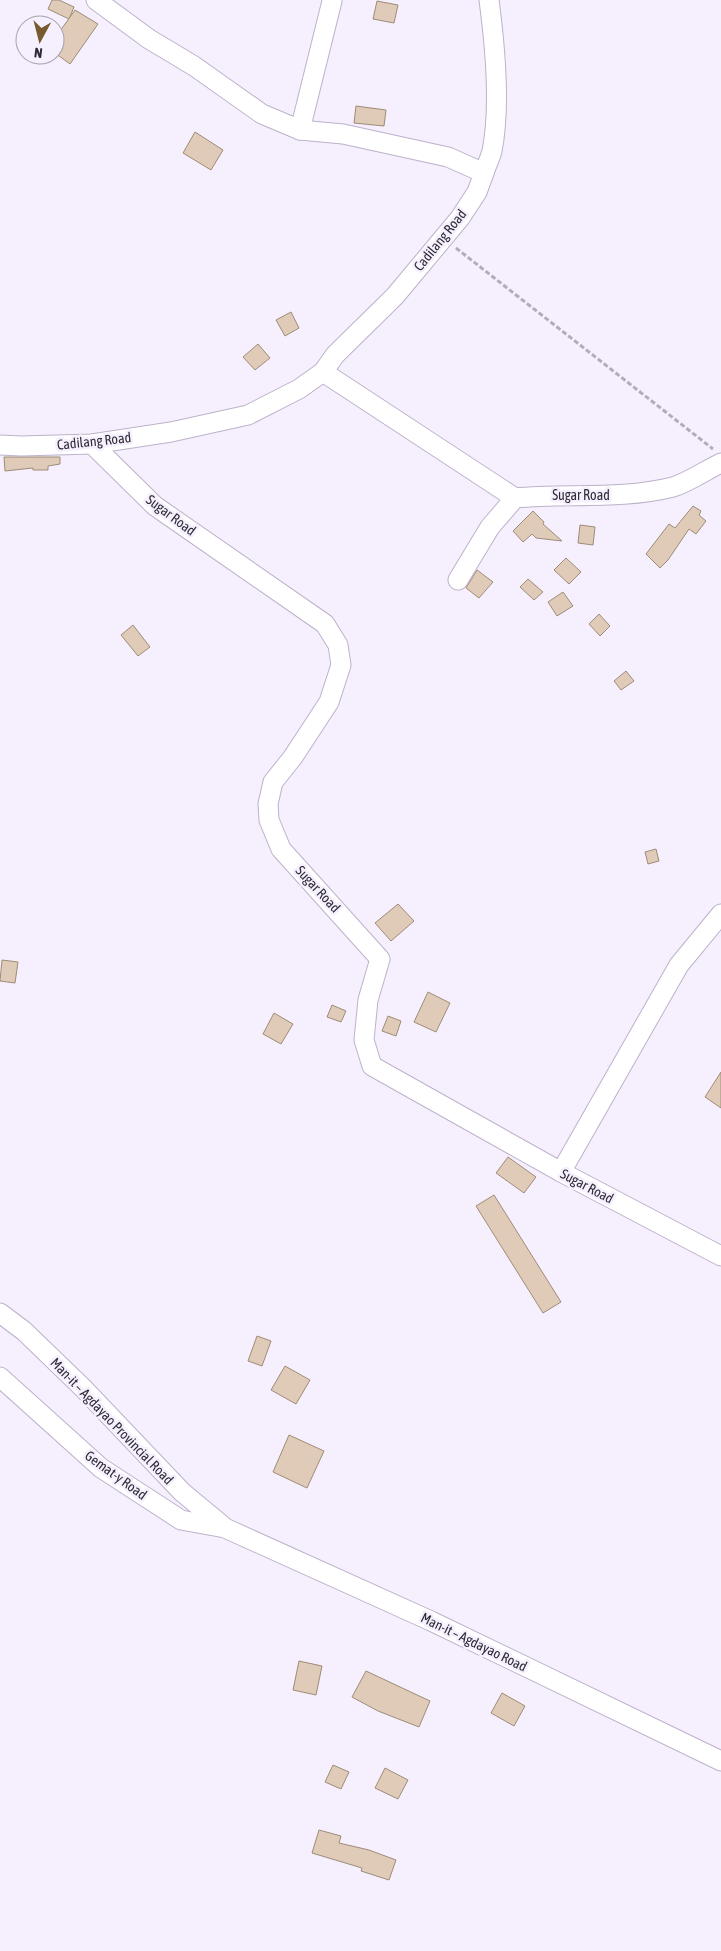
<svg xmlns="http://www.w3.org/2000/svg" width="721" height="1951" font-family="'Asap Condensed',sans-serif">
<rect width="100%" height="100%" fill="#f6effe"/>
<!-- building -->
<g fill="#dfcbb7" stroke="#9e8c79">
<polygon points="52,0 59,0 74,7 69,19 48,9"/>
<polygon points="377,1 398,5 394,23 373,19"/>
<polygon points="75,10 98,24 70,64 55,53 55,38"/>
<polygon points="356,106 386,110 384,126 354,123"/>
<polygon points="195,132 223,150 211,170 183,153"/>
<polygon points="291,312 299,328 285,336 276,320"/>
<polygon points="258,344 270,358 255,370 243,357"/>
<polygon points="4,457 60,457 60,464 48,466 48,470 33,470 33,468 5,471"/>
<polygon points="693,506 701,511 699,515 706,521 696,534 689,529 668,560 660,568 646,554 669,524 675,528"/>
<polygon points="533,511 544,522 543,524 562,541 536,538 532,534 523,542 513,531"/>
<polygon points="580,525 595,527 593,545 578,543"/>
<polygon points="566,558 581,572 569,584 554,570"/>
<polygon points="477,570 493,582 479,598 466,588"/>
<polygon points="528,579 543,592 534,600 520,587"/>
<polygon points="563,592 573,606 557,616 548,602"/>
<polygon points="599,614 610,626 600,636 589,624"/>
<polygon points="133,625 150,647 138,656 121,635"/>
<polygon points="626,671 634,681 621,690 614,681"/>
<polygon points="656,849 659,861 648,864 645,852"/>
<polygon points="398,904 414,921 391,941 375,923"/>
<polygon points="2,960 18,962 15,983 0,981"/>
<polygon points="428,992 450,1003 436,1032 414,1022"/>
<polygon points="332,1005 346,1011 341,1022 327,1017"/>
<polygon points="274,1013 293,1024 281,1044 263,1034"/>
<polygon points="388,1016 401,1021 396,1036 382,1031"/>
<polygon points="721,1072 721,1108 705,1097"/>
<polygon points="508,1157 536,1177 524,1193 496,1173"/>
<polygon points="494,1195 561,1302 543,1313 476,1206"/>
<polygon points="257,1336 271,1341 262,1366 248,1361"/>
<polygon points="285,1366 310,1380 296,1404 271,1390"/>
<polygon points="289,1435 324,1451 307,1488 273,1472"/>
<polygon points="299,1661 322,1666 316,1695 293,1690"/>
<polygon points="366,1671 430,1701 419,1727 378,1711 352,1697"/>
<polygon points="502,1693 525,1706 514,1726 491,1713"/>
<polygon points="333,1765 349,1772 341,1789 325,1782"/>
<polygon points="385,1768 408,1780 398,1799 375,1788"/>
<polygon points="319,1830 341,1836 339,1843 369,1850 396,1860 389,1880 361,1871 362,1868 312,1853"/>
</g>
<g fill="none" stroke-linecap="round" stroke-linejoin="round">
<defs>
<g id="minor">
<polyline points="300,130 332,1"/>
<path d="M484,173c2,-7 6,-14 8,-22 9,-45 3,-106 -3,-151"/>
<path d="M323,372l192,126c53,-5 106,2 158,-11 16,-5 33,-17 48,-24"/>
<polyline points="92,444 155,506 325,624 338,645 341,665 329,702 293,757 273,782 268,804 269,820 281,849 380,959 368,1000 364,1040 372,1066 561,1172 721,1256"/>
<polyline points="0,445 21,446 92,444 171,432 248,415 299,389 323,372 335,355 395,296 460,218 477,192 484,173 448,157 343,134 300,130 262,114 194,66 149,39 96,0"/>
<polyline points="458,580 490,527 515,498"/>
<polyline points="561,1172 679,965 721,914"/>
<polyline points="0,1313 24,1331 83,1388 182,1492 223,1526"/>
<polyline points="0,1377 101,1468 181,1520 225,1528 431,1621 721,1761"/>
</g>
</defs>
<!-- minor casing -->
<use href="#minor" stroke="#bdb2ca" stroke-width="21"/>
<!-- path -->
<polyline stroke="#b3adba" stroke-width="3" stroke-dasharray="5 2.5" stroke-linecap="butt" points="456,248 713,449"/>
<!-- minor -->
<use href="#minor" stroke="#fff" stroke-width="19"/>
</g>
<g text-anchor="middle" stroke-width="5" stroke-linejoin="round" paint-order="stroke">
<!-- street labels -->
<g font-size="14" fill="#2f2b34" stroke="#f6effe">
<text transform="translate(440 240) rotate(-51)" y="5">Cadilang Road</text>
<text transform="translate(94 441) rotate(-6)" y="5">Cadilang Road</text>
<text x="581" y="500">Sugar Road</text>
<text transform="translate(171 515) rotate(37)" y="5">Sugar Road</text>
<text transform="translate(318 889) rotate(47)" y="5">Sugar Road</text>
<text transform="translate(587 1186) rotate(28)" y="5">Sugar Road</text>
<text transform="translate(112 1421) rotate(46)" y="5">Man-it – Agdayao Provincial Road</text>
<text transform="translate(116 1475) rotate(36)" y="5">Gemat-y Road</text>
<text transform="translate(474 1642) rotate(26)" y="5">Man-it – Agdayao Road</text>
</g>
</g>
<!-- north arrow -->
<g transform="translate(40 40) rotate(187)"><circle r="24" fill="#f6effe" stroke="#a6a1ad"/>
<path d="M0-4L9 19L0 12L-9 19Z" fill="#775b2e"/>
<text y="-8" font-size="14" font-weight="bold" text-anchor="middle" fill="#2f2b34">N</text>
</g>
</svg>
